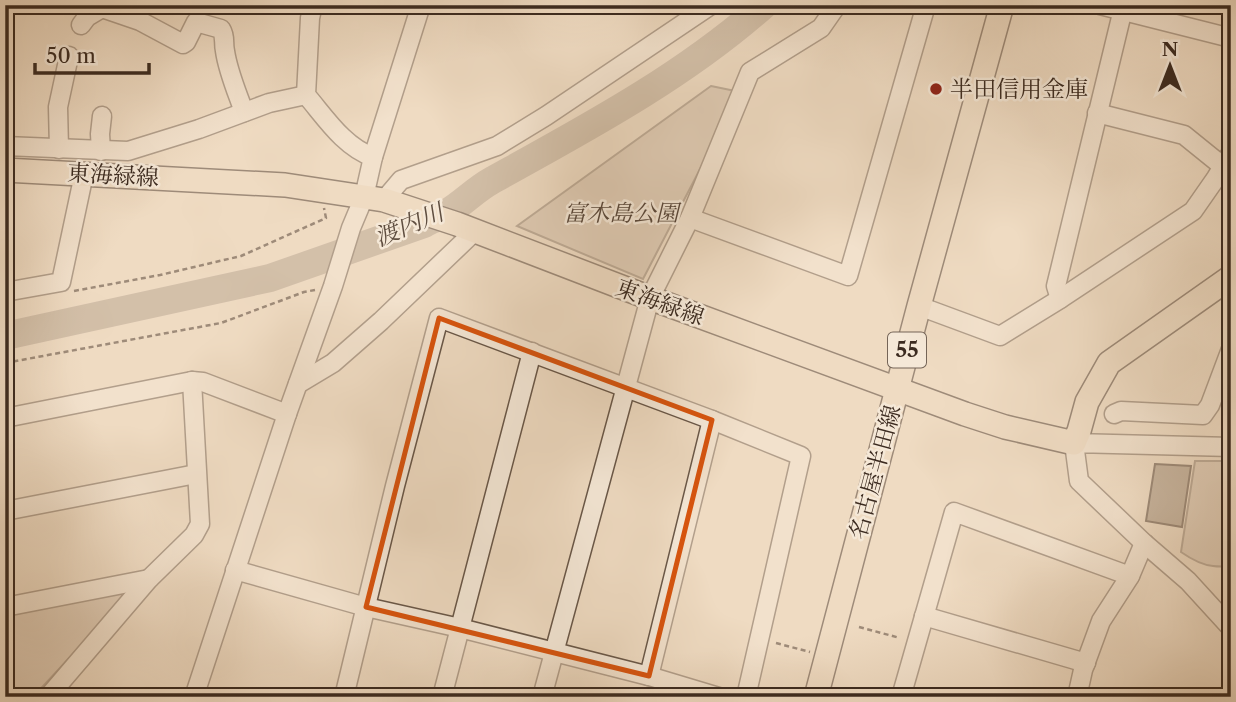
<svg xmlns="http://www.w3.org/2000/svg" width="1236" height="702" font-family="'Libre Caslon Text','Noto Serif JP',serif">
<rect width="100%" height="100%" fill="#efdbc2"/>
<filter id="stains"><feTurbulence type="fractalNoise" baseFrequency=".00286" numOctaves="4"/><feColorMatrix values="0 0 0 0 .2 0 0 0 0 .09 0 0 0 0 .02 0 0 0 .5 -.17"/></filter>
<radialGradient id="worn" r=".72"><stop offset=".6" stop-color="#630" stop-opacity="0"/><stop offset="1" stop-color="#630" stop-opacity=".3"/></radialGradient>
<!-- green -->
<g fill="#d1bda6" stroke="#867463" stroke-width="2">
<polygon points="711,86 740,92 643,279 517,226"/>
<path d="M1195,461h36v106c-6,-1 -12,0 -18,-1 -11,-1 -22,-7 -32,-14z"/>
<polygon points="120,592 124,599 33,697 5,697 5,614"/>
</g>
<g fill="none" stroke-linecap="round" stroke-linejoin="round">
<!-- river -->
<path stroke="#b29f8b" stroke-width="28" d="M5,336l265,-58 154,-54c7,-4 16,-7 24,-12 15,-9 27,-22 43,-31 94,-52 192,-104 273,-176"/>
</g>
<!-- building -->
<polygon fill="#998774" stroke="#3c2b20" stroke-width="2" points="1155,464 1191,466 1182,527 1146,521"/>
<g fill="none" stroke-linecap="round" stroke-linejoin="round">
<defs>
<g id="minor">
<path d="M313,5l-3,13 -4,77c19,22 38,52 67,62"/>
<polyline points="1100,5 1231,38"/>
<path d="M81,25l6,-8 15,-9 38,13 43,23 3,-2 10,-20 25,7c5,8 2,13 4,22 3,21 12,41 19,61"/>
<polyline points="1097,113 1184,135 1231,173"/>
<polyline points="5,146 128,151 199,129 269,103 306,95"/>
<polyline points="59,149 58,107 69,56"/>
<polyline points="101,151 100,134 102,116"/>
<polyline points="384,200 401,180 497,146 546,116 711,5"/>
<polyline points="690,218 848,276 926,5"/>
<polyline points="5,292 61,282 84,174"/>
<polyline points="1060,299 1056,286 1124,5"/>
<polyline points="919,306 1000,336 1060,299 1193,211 1216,178 1231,153"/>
<polyline points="298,384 333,363 381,321 474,232"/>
<polyline points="1114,414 1121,411 1203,415 1210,405 1231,349"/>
<polyline points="5,418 192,381 203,382 287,414"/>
<polyline points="1231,447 1074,443 1079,481 1144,543 1188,581 1231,628"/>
<polyline points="5,511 196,474"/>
<polyline points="235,570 366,607 460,628 649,676 719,697"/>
<polyline points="5,607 149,579"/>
<polyline points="924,616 1086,663"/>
<polyline points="649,676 712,420"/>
<polyline points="48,697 149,579 194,535 200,524 192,381"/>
<polyline points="194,697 287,414 333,286 351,228 364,197 373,157 421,5"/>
<polyline points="344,697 395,486 439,318 712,420 801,456 746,697"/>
<polyline points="442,697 532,352"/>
<polyline points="542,697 650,298 690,218 750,72 821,28 837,5"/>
<polyline points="901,697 954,512 1130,576"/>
<polyline points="1077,697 1083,670 1101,621 1130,576 1144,543"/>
</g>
<g id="major">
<polyline points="5,170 285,185 384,200 457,224 650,298 965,414 1005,427 1074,443 1079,431 1087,402 1109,363 1231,277"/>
<polyline points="816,697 919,306 1002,5"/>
</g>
</defs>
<!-- minor casing -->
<use href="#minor" stroke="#695748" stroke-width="21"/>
<!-- major casing -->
<use href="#major" stroke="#3c2b20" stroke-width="26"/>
<!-- path -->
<g stroke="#3c2b20" stroke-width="2.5" stroke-dasharray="5 3.5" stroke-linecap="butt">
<polyline points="74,291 160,275 241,256 326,218 324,208"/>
<polyline points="5,363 221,323 304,292 315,290"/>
<polyline points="859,627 900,638"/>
<polyline points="776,643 810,652"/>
</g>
<!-- minor -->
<use href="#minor" stroke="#f5e8d7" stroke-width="18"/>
<!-- major -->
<use href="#major" stroke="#efdbc2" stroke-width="23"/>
</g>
<!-- marked area -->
<path d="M0 0H1236V702H0ZM439,318l273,102 -63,256 -283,-69z" fill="#efdbc2" fill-opacity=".55" fill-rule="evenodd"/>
<path fill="none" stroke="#d7540e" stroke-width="5" stroke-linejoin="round" d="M439,318l273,102 -63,256 -283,-69z"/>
<!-- markers -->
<circle fill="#8f2418" stroke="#f5e8d7" stroke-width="2.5" cx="936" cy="89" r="7"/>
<g text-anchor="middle" stroke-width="5" stroke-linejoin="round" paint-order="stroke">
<!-- shield labels -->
<rect fill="#f5e8d7" stroke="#746457" stroke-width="2" x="888" y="332.5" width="38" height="35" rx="5"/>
<g font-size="21" font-weight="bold" fill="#3c2b20">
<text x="907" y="357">55</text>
</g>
<!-- poi labels -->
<g font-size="23" fill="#3c2b20" stroke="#f5e8d7" text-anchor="start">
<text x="950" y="97">半田信用金庫</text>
</g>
<!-- street labels -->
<g font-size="23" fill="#3c2b20" stroke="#f5e8d7">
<text transform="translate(113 175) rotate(3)" y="8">東海緑線</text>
<text transform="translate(660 302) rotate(20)" y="8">東海緑線</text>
<text transform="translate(875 472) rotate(-75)" y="8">名古屋半田線</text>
</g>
<!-- park labels -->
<g font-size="23" font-style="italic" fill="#5a483b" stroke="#f5e8d7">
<text x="621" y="221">富木島公園</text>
</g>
<!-- water labels -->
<g font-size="24" font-style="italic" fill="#5f4e40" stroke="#f5e8d7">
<text transform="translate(409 225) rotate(-23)" y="8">渡内川</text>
</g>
</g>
<!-- margin -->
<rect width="1236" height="702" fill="none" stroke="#efdbc2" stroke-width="28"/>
<rect x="7" y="7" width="1222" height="688" fill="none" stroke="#3c2b20" stroke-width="3.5"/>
<rect x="14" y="14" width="1208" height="674" fill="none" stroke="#3c2b20" stroke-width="2"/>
<!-- north arrow -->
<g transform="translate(1170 66)" stroke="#f5e8d7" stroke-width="5" paint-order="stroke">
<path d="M0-5L12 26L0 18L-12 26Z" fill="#3c2b20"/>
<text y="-10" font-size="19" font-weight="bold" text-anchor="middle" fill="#3c2b20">N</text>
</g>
<!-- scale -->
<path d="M35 63v10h114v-10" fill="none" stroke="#3c2b20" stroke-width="3.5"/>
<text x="46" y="63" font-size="21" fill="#3c2b20" stroke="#f5e8d7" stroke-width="5" paint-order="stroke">50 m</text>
<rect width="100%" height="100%" filter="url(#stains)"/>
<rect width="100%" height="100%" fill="url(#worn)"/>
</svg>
